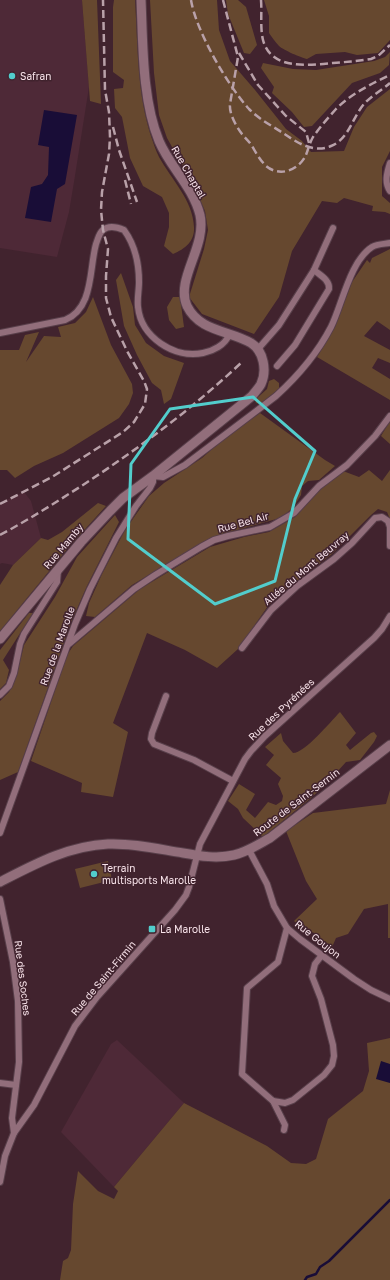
<svg xmlns="http://www.w3.org/2000/svg" width="390" height="1280" font-family="'Golos Text',sans-serif">
<rect width="100%" height="100%" fill="#41232e"/>
<!-- built -->
<g fill="#4e2937">
<polygon points="0,0 82,0 89,87 74,182 69,212 57,257 0,248"/>
<polygon points="24,492 31,501 41,538 13,565 2,563 0,564 0,503"/>
<polygon points="117,1040 184,1103 114,1187 61,1132 111,1044"/>
</g>
<!-- green -->
<g fill="#66482f">
<polygon points="82,0 97,0 101,104 90,101"/>
<path d="M114,0h21c3,47 2,95 17,139 2,6 4,12 7,18 12,22 34,43 35,70 1,14 -9,22 -21,27l-9,-8 5,-19v-14l-7,-16 -19,-11 -13,-28 -8,-41 -7,-9 -1,-19 9,-1 1,-8 -11,-8v-65z"/>
<polygon points="150,0 217,0 219,30 230,61 255,90 286,129 302,141 311,152 344,151 354,127 367,107 390,89 390,151 382,167 382,196 390,203 390,214 385,212 372,211 373,206 344,198 337,203 322,201 292,251 279,297 254,334 202,314 189,297 204,249 208,230 205,211 193,184 167,138 159,115 154,73"/>
<polygon points="226,0 238,0 246,7 257,45 250,54 244,53 228,14"/>
<path d="M264,0h126v40l-12,13 -21,2 -12,-3 -29,2 -9,5c-5,-1 -24,-9 -28,-13 -4,-4 -7,-9 -10,-13v-17z"/>
<polygon points="390,52 389,65 380,73 352,83 312,126 304,127 292,112 272,93 274,87 261,68 263,63 293,69 316,70 374,61 385,57"/>
<polygon points="390,249 390,330 377,321 364,336 390,350 390,363 378,358 372,368 390,379 390,400 317,357 335,327 352,282 367,260 370,263 372,258"/>
<polygon points="121,273 133,307 135,325 146,343 164,356 184,363 171,399 164,404 161,390 152,383 137,355 124,326 116,280"/>
<polygon points="93,297 111,345 132,384 133,393 129,404 119,418 63,453 34,466 15,478 7,470 0,470 0,350 19,350 25,335 39,332 26,362 44,336 61,337 58,327 75,323 86,312"/>
<polygon points="173,297 180,297 184,327 176,329 169,320 167,307"/>
<polygon points="274,379 279,383 279,389 260,404 256,403 255,400 267,389 269,381"/>
<polygon points="260,413 325,460 335,466 319,480 308,481 302,486 301,495 293,508 280,518 219,535 195,547 132,585 95,617 86,616 89,603 102,574 125,530 149,496 164,483 202,458 228,435"/>
<polygon points="390,421 390,444 381,436"/>
<polygon points="369,470 382,481 390,470 390,519 387,512 378,509 371,515 332,554 281,593 268,606 238,649 217,668 185,650 147,633 113,723 128,732 113,797 81,792 82,783 31,761 67,655 73,646 140,589 210,547 244,537 269,532 295,517 308,503 319,489 343,471 359,477"/>
<polygon points="98,503 106,506 68,548 0,631 0,585 13,565 41,538 48,540 62,532"/>
<polygon points="115,515 119,522 87,586 72,620 18,772 0,780 0,701 9,692 17,674 24,645 55,597 77,557"/>
<polygon points="29,613 33,613 3,660 9,670 6,683 0,689 0,650"/>
<path d="M340,712l16,21 -10,12 4,5 21,-17 3,-1 3,4 -3,6 -14,18 -14,2 -19,21 -16,15 -48,39 -20,-19 -5,-9 -10,-8 11,-17 16,10 -9,16 9,8 13,-16 8,3 6,-4 1,-5 -5,-12 3,-6 -15,-13 8,-10 -9,-8 16,-14 2,8 10,12c12,0 37,-31 47,-41z"/>
<polygon points="390,790 390,938 388,938 388,904 364,909 348,934 336,938 329,954 324,942 317,934 304,929 294,921 317,899 306,881 286,831 313,813 386,804"/>
<polygon points="108,861 112,880 80,888 75,869"/>
<polygon points="390,1038 390,1280 60,1280 63,1261 68,1258 71,1250 73,1204 78,1171 98,1191 114,1199 118,1191 114,1187 184,1103 267,1146 291,1163 306,1164 316,1159 328,1119 363,1091 369,1071 367,1043"/>
</g>
<!-- water -->
<g fill="#190d37">
<polygon points="44,110 77,115 65,184 57,189 51,222 25,218 31,187 42,184 48,175 49,147 38,145"/>
<polygon points="381,1061 390,1064 390,1083 376,1079"/>
</g>
<g fill="none" stroke-linecap="round" stroke-linejoin="round">
<!-- stream -->
<polyline stroke="#190d37" stroke-width="2.5" points="305,1280 307,1277 316,1274 320,1267 329,1261 390,1200"/>
<defs>
<g id="street">
<path d="M390,163c-3,10 -6,19 0,28"/>
<path d="M0,333l65,-13c29,-12 24,-51 31,-76 2,-5 3,-11 7,-14 6,-5 14,-3 21,0 11,15 15,34 15,52 0,8 -2,17 -1,25 3,30 36,52 65,46 10,-2 22,-8 26,-18"/>
<polyline points="258,349 279,325 314,270 333,228"/>
<path d="M277,366l18,-21 34,-56c1,-9 -9,-14 -15,-19"/>
<polyline points="69,644 134,589 155,575 201,547 214,540 228,536 270,527 294,513 319,486 347,465 375,436 390,416"/>
<polyline points="242,648 271,610 297,586 334,559 352,543 375,518 382,517 388,521 390,527 390,546"/>
<polyline points="0,695 9,686 14,673 20,644 24,634 57,582 58,570"/>
<polyline points="166,696 152,733 151,739 154,744 194,760 233,781"/>
<path d="M0,833l75,-209 15,-35 26,-51 20,-32 14,-18 3,-6v-6l10,1 22,-12 91,-69c22,-20 41,-42 55,-69 11,-22 19,-66 41,-80 5,-3 12,-3 18,-4"/>
<polyline points="249,850 267,884 274,906 287,928 300,939 354,979 371,990 390,999"/>
<polyline points="0,899 13,962 18,1001 19,1062 12,1118 14,1133"/>
<polyline points="287,928 278,962 247,988 242,1074 273,1101 285,1103 293,1100 324,1075 332,1065 334,1056 333,1045 321,999 312,976 315,964 322,955"/>
<polyline points="0,1083 16,1085"/>
<polyline points="273,1101 285,1125 284,1130"/>
<polyline points="0,1182 5,1156 14,1133 34,1105 75,1026 97,997 175,910 186,895 189,887 200,844 245,759 251,751 265,736 374,638 382,629 390,616"/>
</g>
<g id="secondary">
<path d="M0,639l81,-97 29,-31 13,-13 30,-22 99,-80c3,-4 7,-8 9,-12 6,-13 3,-33 -10,-41 -22,-13 -51,-11 -64,-37 -12,-27 20,-59 13,-91 -7,-28 -30,-48 -41,-74 -17,-41 -16,-97 -18,-141"/>
<path d="M0,882c35,-18 68,-36 108,-38 25,-1 50,5 75,9 17,3 34,6 51,2 13,-3 25,-11 36,-17l120,-93"/>
</g>
</defs>
<!-- street casing -->
<use href="#street" stroke="#583f4a" stroke-width="8"/>
<!-- secondary casing -->
<use href="#secondary" stroke="#583f4a" stroke-width="11"/>
<!-- street -->
<use href="#street" stroke="#926e7b" stroke-width="6"/>
<!-- secondary -->
<use href="#secondary" stroke="#926e7b" stroke-width="9"/>
<!-- rail -->
<g stroke="#b9a1a9" stroke-width="2.5" stroke-dasharray="8 4" stroke-linecap="butt">
<path d="M191,0c5,31 37,86 58,109 11,11 25,18 37,26 13,9 29,18 45,11 18,-7 21,-28 33,-42 7,-8 18,-14 26,-21"/>
<path d="M223,0l15,57 -8,47c-1,10 6,22 12,30 3,4 7,7 10,12 4,7 8,14 14,20 13,11 31,5 39,-9 3,-6 4,-13 8,-20 7,-10 15,-19 23,-28 15,-15 35,-25 54,-34"/>
<path d="M261,0c1,13 -1,28 2,40 8,31 47,25 70,23 13,-1 25,-2 38,-4l7,-3 12,-11"/>
<polyline points="239,53 258,85 286,116 306,132 309,143"/>
<polyline points="113,127 119,150 137,202"/>
<polyline points="125,180 131,204"/>
<polyline points="0,504 52,477 123,432 134,422 145,404 147,389 144,381 127,351 111,317 106,298 106,276 108,249 103,230 101,210 102,192 109,154 110,137 109,112 105,90 103,0"/>
<path d="M0,535c30,-16 58,-34 86,-52 56,-37 107,-75 156,-121"/>
</g>
</g>
<!-- marked area -->
<path fill="none" stroke="#52cdcc" stroke-width="3" stroke-linejoin="round" d="M253,397l62,54 -20,48 -20,82 -60,23 -87,-65 3,-75 39,-55z"/>
<!-- markers -->
<g fill="#52cdcc" stroke="#41232e" stroke-width="1.5">
<circle cx="12" cy="76" r="4"/>
<circle cx="94" cy="874" r="4"/>
<rect x="148" y="925" width="8" height="8" rx="2"/>
</g>
<g text-anchor="middle" stroke-width="3" stroke-linejoin="round" paint-order="stroke">
<!-- poi labels -->
<g font-size="10" fill="#f8e3ea" stroke="#41232e" text-anchor="start">
<text x="20" y="80">Safran</text>
<text x="102" y="872">Terrain<tspan x="102" dy="12">multisports Marolle</tspan></text>
<text x="160" y="933">La Marolle</text>
</g>
<!-- street labels -->
<g font-size="10" fill="#f8e3ea" stroke="#41232e">
<text transform="translate(189 172) rotate(60)" y="4">Rue Chaptal</text>
<text transform="translate(243 522) rotate(-15)" y="4">Rue Bel Air</text>
<text transform="translate(63 546) rotate(-50)" y="4">Rue Mamby</text>
<text transform="translate(306 568) rotate(-40)" y="4">Allée du Mont Beuvray</text>
<text transform="translate(57 646) rotate(-70)" y="4">Rue de la Marolle</text>
<text transform="translate(281 709) rotate(-43)" y="4">Rue des Pyrénées</text>
<text transform="translate(296 802) rotate(-37)" y="4">Route de Saint-Sernin</text>
<text transform="translate(318 939) rotate(38)" y="4">Rue Goujon</text>
<text transform="translate(23 978) rotate(83)" y="4">Rue des Soches</text>
<text transform="translate(103 978) rotate(-50)" y="4">Rue de Saint-Firmin</text>
</g>
</g>
</svg>
